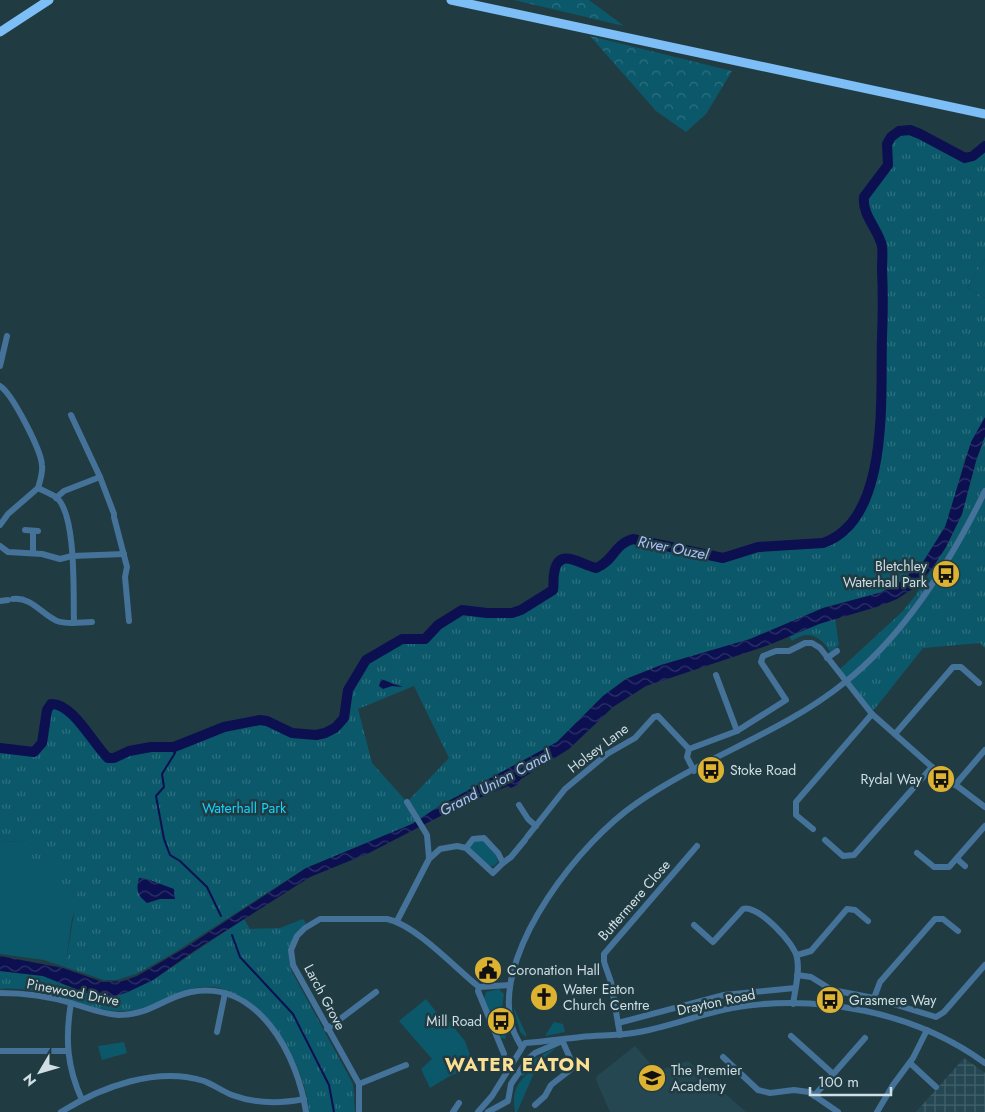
<svg xmlns="http://www.w3.org/2000/svg" width="985" height="1112" font-family="Jost,sans-serif">
<defs>
<pattern id="industrial-grid" width="8" height="8" patternUnits="userSpaceOnUse" patternTransform="scale(1.25)"><rect width="8" height="8" fill="#244752"/><path d="M0 4h8M4 0v8" fill="none" stroke="#43616b"/></pattern>
<pattern id="forest-crowns" width="20" height="18" patternUnits="userSpaceOnUse" patternTransform="scale(1.25)"><rect width="20" height="18" fill="#0b586a"/><path d="M2 6a3 3 0 1 1 6 0M12 15a3 3 0 1 1 6 0" fill="none" stroke="#2e707f"/></pattern>
<pattern id="park-tufts" width="24" height="20" patternUnits="userSpaceOnUse" patternTransform="scale(1.25)"><rect width="24" height="20" fill="#0b586a"/><path d="M3 7l-1-3M5 7V3M7 7l1-3M15 17l-1-3M17 17v-4M19 17l1-3" fill="none" stroke="#2e707f"/></pattern>
<pattern id="water-waves" width="16" height="10" patternUnits="userSpaceOnUse" patternTransform="scale(1.25)"><rect width="16" height="10" fill="#0c1050"/><path d="M0 5q4-4 8 0t8 0" fill="none" stroke="#2e3269"/></pattern>
</defs>
<rect width="100%" height="100%" fill="#213b43"/>
<!-- built -->
<polygon fill="#244752" points="635,1046 657,1071 688,1061 746,1112 610,1112 596,1080 597,1076"/>
<!-- industrial -->
<polygon fill="url(#industrial-grid)" points="964,1058 985,1073 985,1112 916,1112"/>
<!-- green -->
<g fill="#0b586a">
<polygon points="985,259 985,298 967,288"/>
<polygon points="475,840 483,840 496,855 498,862 494,866 489,866 469,847"/>
<polygon points="25,841 59,861 80,893 72,919 65,967 44,960 0,954 0,842"/>
<polygon points="499,989 504,994 501,1017 506,1038 504,1039 500,1037 484,999 486,992"/>
<polygon points="426,999 445,1023 448,1020 465,1041 474,1066 448,1077 430,1088 421,1069 432,1059 399,1021"/>
<polygon points="513,1006 526,1034 526,1037 520,1032"/>
<polygon points="554,1022 563,1024 565,1032 545,1036"/>
<polygon points="124,1042 127,1053 102,1060 98,1046"/>
<polygon points="557,1047 522,1077 520,1075 534,1059"/>
<path d="M537,1066l-20,46h-2c-4,-24 4,-32 22,-46z"/>
</g>
<!-- forest -->
<g fill="url(#forest-crowns)">
<polygon points="514,0 589,0 624,26"/>
<polygon points="590,36 732,71 706,114 686,132 656,111"/>
</g>
<!-- park -->
<g fill="url(#park-tufts)" fill-rule="evenodd">
<path d="M910,130l49,27c10,2 18,-2 26,-8v110l-18,29 18,10v119l-20,41 -16,62 -26,42 -16,16 -28,15 -56,15 -73,31 -89,26 -35,14 -23,17 -46,46 -116,63 -29,19 -106,44 -134,86 -36,20 -20,6h-12l-39,-13 13,-77 -19,-6v-23l-32,2 -2,-22 -25,1v-94l34,4c15,-17 6,-33 17,-48l12,2 45,52h6l15,-7 22,-4h23l50,-20 36,-7 7,1 25,12 24,2 9,-2 10,-5 9,-10 4,-28 18,-30 36,-21h23l13,-14 24,-15 25,3h25l9,-3 32,-20c2,-11 -1,-21 8,-30h14l21,8c18,-7 18,-24 37,-29l90,19 35,-11 65,-4c67,-23 58,-149 59,-206 1,-23 1,-46 0,-68 0,-8 1,-16 0,-23 -4,-18 -20,-30 -18,-49 7,-10 20,-22 24,-33 6,-17 -12,-30 22,-34zM414,686l35,72 -42,44 -35,-39 -14,-54z"/>
<polygon points="985,436 985,648 980,643 923,648 873,711 839,670 902,612 915,596 946,547 962,514 976,461"/>
<path d="M835,618l4,27 -9,7c-9,-16 -22,-23 -38,-11l-3,-5z"/>
<path d="M244,919l6,10 30,-1 23,-9 3,4c-13,14 -20,27 -15,47l62,114 2,28h-46c-2,-28 -15,-57 -32,-80 -6,-9 -17,-16 -25,-23 -11,-10 -24,-21 -39,-22 -32,-4 -60,26 -95,24 -40,-2 -76,-26 -118,-22v-18l43,5 40,16 19,4h14l37,-16z"/>
</g>
<!-- water -->
<g fill="url(#water-waves)">
<polygon points="985,417 985,436 976,461 962,514 946,547 933,567 914,588 897,599 880,606 819,624 769,645 646,686 613,707 569,749 521,779 517,785 511,788 508,786 458,807 369,853 310,877 197,949 153,980 128,992 116,996 102,996 83,992 43,976 0,971 0,956 63,968 103,982 123,981 137,976 185,948 306,868 412,824 441,805 557,742 603,696 626,679 661,665 750,639 823,608 879,593 895,586 923,562 945,527 971,442"/>
<polygon points="381,679 403,687 392,686 383,689 379,686"/>
<path d="M139,878l8,1 27,10 1,10h-15l-13,4c-10,-8 -11,-13 -8,-25z"/>
</g>
<g fill="none" stroke-linecap="round" stroke-linejoin="round">
<!-- stream -->
<g stroke="#0c1050" stroke-width="2">
<polyline points="170,747 175,753 162,774 164,787 156,796 164,839 170,855 180,861 207,887 221,916"/>
<polyline points="232,935 240,957 293,1014 329,1085 334,1112"/>
</g>
<!-- river -->
<path stroke="#0c1050" stroke-width="10" d="M0,748l34,4 8,-9 5,-33 4,-6c22,-1 42,40 57,54h6l15,-7 22,-4h23l50,-20 36,-7 7,1 25,12 24,2 9,-2 10,-5 9,-10 4,-28 18,-30 36,-21h23l13,-14 24,-15 25,3h25l9,-3 32,-20c1,-6 0,-11 1,-16 4,-29 27,-9 42,-6 18,-7 18,-24 37,-29l90,19 35,-11 65,-4c68,-23 57,-149 59,-206 1,-23 1,-46 0,-68 0,-8 1,-16 0,-23 -4,-18 -20,-30 -18,-49l24,-32 -1,-21 4,-7 8,-6 11,-1 10,4 45,24 8,-2 12,-10"/>
<!-- minor -->
<g stroke="#447298" stroke-width="6">
<polyline points="0,366 7,336"/>
<path d="M0,386c12,7 41,64 42,79 1,8 -2,16 -4,23l-30,26 -8,11"/>
<polyline points="100,477 114,514"/>
<path d="M38,488c6,3 13,6 18,9 21,17 17,98 18,126"/>
<polyline points="56,498 64,491 100,477 71,415"/>
<polyline points="114,517 127,567 125,577 129,621"/>
<polyline points="25,530 38,531"/>
<polyline points="0,546 8,552 42,554 60,559 72,556 124,554"/>
<polyline points="33,553 33,531"/>
<path d="M13,599c19,-2 28,15 44,22 11,4 24,1 35,1"/>
<polyline points="0,601 8,600"/>
<polyline points="827,658 837,651"/>
<polyline points="716,675 737,731"/>
<polyline points="895,734 953,667 961,667 979,683"/>
<polyline points="694,771 687,757 689,749 737,731 786,700 761,662 763,656 776,651 789,651 805,643 812,643 820,648 872,714 932,767 985,807"/>
<polyline points="955,785 985,750"/>
<polyline points="407,802 427,835 429,858"/>
<polyline points="519,805 528,819 536,826"/>
<polyline points="813,829 796,815 796,802 872,714"/>
<polyline points="527,837 565,789 607,754 635,738 654,717 658,716 689,749"/>
<polyline points="825,840 843,856 854,855 932,767"/>
<polyline points="917,853 934,867 949,867 985,826"/>
<polyline points="957,859 965,866"/>
<polyline points="503,863 511,857 525,840"/>
<polyline points="397,921 429,859 440,849 457,846 466,848 493,873 503,863 498,853 484,838 473,839 466,848"/>
<path d="M694,925l19,17 30,-33c14,-5 52,34 54,49 3,14 -2,32 -4,46"/>
<polyline points="797,955 811,951 847,909 855,910 868,921"/>
<polyline points="797,975 811,977 832,990 874,998 936,1017 944,1012 985,965"/>
<polyline points="479,987 478,991 504,1054"/>
<path d="M0,993c24,0 48,3 71,10 17,5 30,11 48,12 31,0 46,-18 72,-23 67,-13 107,64 115,120"/>
<polyline points="874,998 880,982 935,919 943,919 958,931"/>
<path d="M71,1003c-6,36 -4,64 11,97"/>
<polyline points="618,1023 724,995 795,988"/>
<polyline points="327,1029 376,992"/>
<polyline points="217,1032 225,993"/>
<polyline points="620,1035 611,982 604,962 604,954 697,846"/>
<polyline points="791,1036 832,1073"/>
<path d="M521,1046c-5,-9 -10,-18 -11,-29 -12,-71 71,-176 127,-214 66,-46 145,-70 207,-120 62,-49 107,-122 141,-192"/>
<polyline points="0,1051 67,1051"/>
<polyline points="723,1057 758,1090 770,1093 794,1090 809,1092 838,1112"/>
<polyline points="910,1063 936,1087"/>
<polyline points="359,1084 406,1065"/>
<polyline points="814,1096 865,1038"/>
<polyline points="535,1105 545,1096 551,1085 574,1067 562,1040"/>
<path d="M61,1112c40,-25 96,-46 143,-31 10,4 18,10 28,14 24,9 47,9 72,4"/>
<path d="M359,1112v-28l-66,-119 -2,-15 6,-14 8,-8 15,-9h67c29,6 68,49 92,68l31,-2"/>
<polyline points="453,1112 459,1103"/>
<path d="M478,1112l14,-16 33,-53c18,-1 37,-4 56,-6 17,-2 35,-1 52,-4 34,-5 66,-19 99,-25 86,-15 183,4 253,55"/>
<polyline points="488,1112 508,1101 511,1084 528,1059 535,1053 560,1042"/>
<polyline points="877,1112 893,1085 913,1058 927,1030"/>
</g>
<!-- highway -->
<g stroke="#7cbef5" stroke-width="9">
<polyline points="451,0 985,114"/>
<polyline points="0,32 49,0"/>
</g>
</g>
<!-- icons -->
<defs>
<symbol id="bus-disc" viewBox="-11 -11 22 22"><circle r="9.5" fill="#dcb233" stroke="#213b43"/><path d="M-5-6H5V4H4V6H2V4H-2V6H-4V4H-5ZM-3.5-4V0h7V-4ZM-3.5 1.2v1.5H-2V1.2ZM2 1.2v1.5H3.5V1.2Z" fill="#111"/></symbol>
<symbol id="civic-disc" viewBox="-11 -11 22 22"><circle r="9.5" fill="#dcb233" stroke="#213b43"/><path d="M-.6-6.5H3V-4.5H.6V-3L4-1V1h2V6H-6V1h2V-1L-.6-3ZM-1.2 2.5V6h2.4V2.5Z" fill="#111"/></symbol>
<symbol id="church-disc" viewBox="-11 -11 22 22"><circle r="9.5" fill="#dcb233" stroke="#213b43"/><path d="M-1.2-6h2.4v3.5h3.3v2.4h-3.3V6h-2.4V-.1h-3.3v-2.4h3.3Z" fill="#111"/></symbol>
<symbol id="school-disc" viewBox="-11 -11 22 22"><circle r="9.5" fill="#dcb233" stroke="#213b43"/><path d="M0-5L7-2L0 1L-7-2ZM-4 1L0 2.5L4 1V4Q0 6-4 4Z" fill="#111"/></symbol>
</defs>
<g fill-rule="evenodd">
<use href="#bus-disc" x="930" y="558" width="32" height="32"/>
<use href="#bus-disc" x="695" y="754" width="32" height="32"/>
<use href="#bus-disc" x="925" y="763" width="32" height="32"/>
<use href="#civic-disc" x="472" y="954" width="32" height="32"/>
<use href="#church-disc" x="528" y="981" width="32" height="32"/>
<use href="#bus-disc" x="814" y="984" width="32" height="32"/>
<use href="#bus-disc" x="485" y="1005" width="32" height="32"/>
<use href="#school-disc" x="636" y="1062" width="32" height="32"/>
</g>
<g text-anchor="middle" stroke-width="5" stroke-linejoin="round" paint-order="stroke">
<!-- poi labels -->
<g font-size="14" fill="#d0dfe4" stroke="#213b43" text-anchor="start">
<text x="927" y="571" text-anchor="end">Bletchley<tspan x="927" dy="16">Waterhall Park</tspan></text>
<text x="730" y="775">Stoke Road</text>
<text x="922" y="784" text-anchor="end">Rydal Way</text>
<text x="507" y="975">Coronation Hall</text>
<text x="563" y="994">Water Eaton<tspan x="563" dy="16">Church Centre</tspan></text>
<text x="849" y="1005">Grasmere Way</text>
<text x="482" y="1026" text-anchor="end">Mill Road</text>
<text x="671" y="1075">The Premier<tspan x="671" dy="16">Academy</tspan></text>
</g>
<!-- street labels -->
<g font-size="14" fill="#d0dfe4" stroke="#213b43">
<text transform="translate(598 748) rotate(-37)" y="5">Holsey Lane</text>
<text transform="translate(634 900) rotate(-49)" y="5">Buttermere Close</text>
<text transform="translate(73 992) rotate(11)" y="5">Pinewood Drive</text>
<text transform="translate(325 997) rotate(62)" y="5">Larch Grove</text>
<text transform="translate(716 1002) rotate(-12)" y="5">Drayton Road</text>
</g>
<!-- park labels -->
<g font-size="14" fill="#10d4fc" stroke="#213b43">
<text x="244" y="813">Waterhall Park</text>
</g>
<!-- water labels -->
<g font-size="15" font-style="italic" fill="#afc2fd" stroke="#213b43">
<text transform="translate(673 548) rotate(11)" y="5">River Ouzel</text>
<text transform="translate(495 783) rotate(-28)" y="5">Grand Union Canal</text>
</g>
<!-- district labels -->
<g font-size="19" font-weight="bold" letter-spacing="1" fill="#fcdf93" stroke="#213b43">
<text x="518" y="1071">WATER EATON</text>
</g>
</g>
<!-- north arrow -->
<g transform="translate(40 1072) rotate(232)" stroke="#213b43" stroke-width="4" paint-order="stroke">
<path d="M0-4L9 19L0 12L-9 19Z" fill="#d0dfe4"/>
<text y="-8" font-size="14" font-weight="bold" text-anchor="middle" fill="#d0dfe4">N</text>
</g>
<!-- scale -->
<path d="M810 1087v8h81v-8" fill="none" stroke="#d0dfe4" stroke-width="2.5"/>
<text x="818" y="1087" font-size="15" fill="#d0dfe4" stroke="#213b43" stroke-width="4" paint-order="stroke">100 m</text>
</svg>
